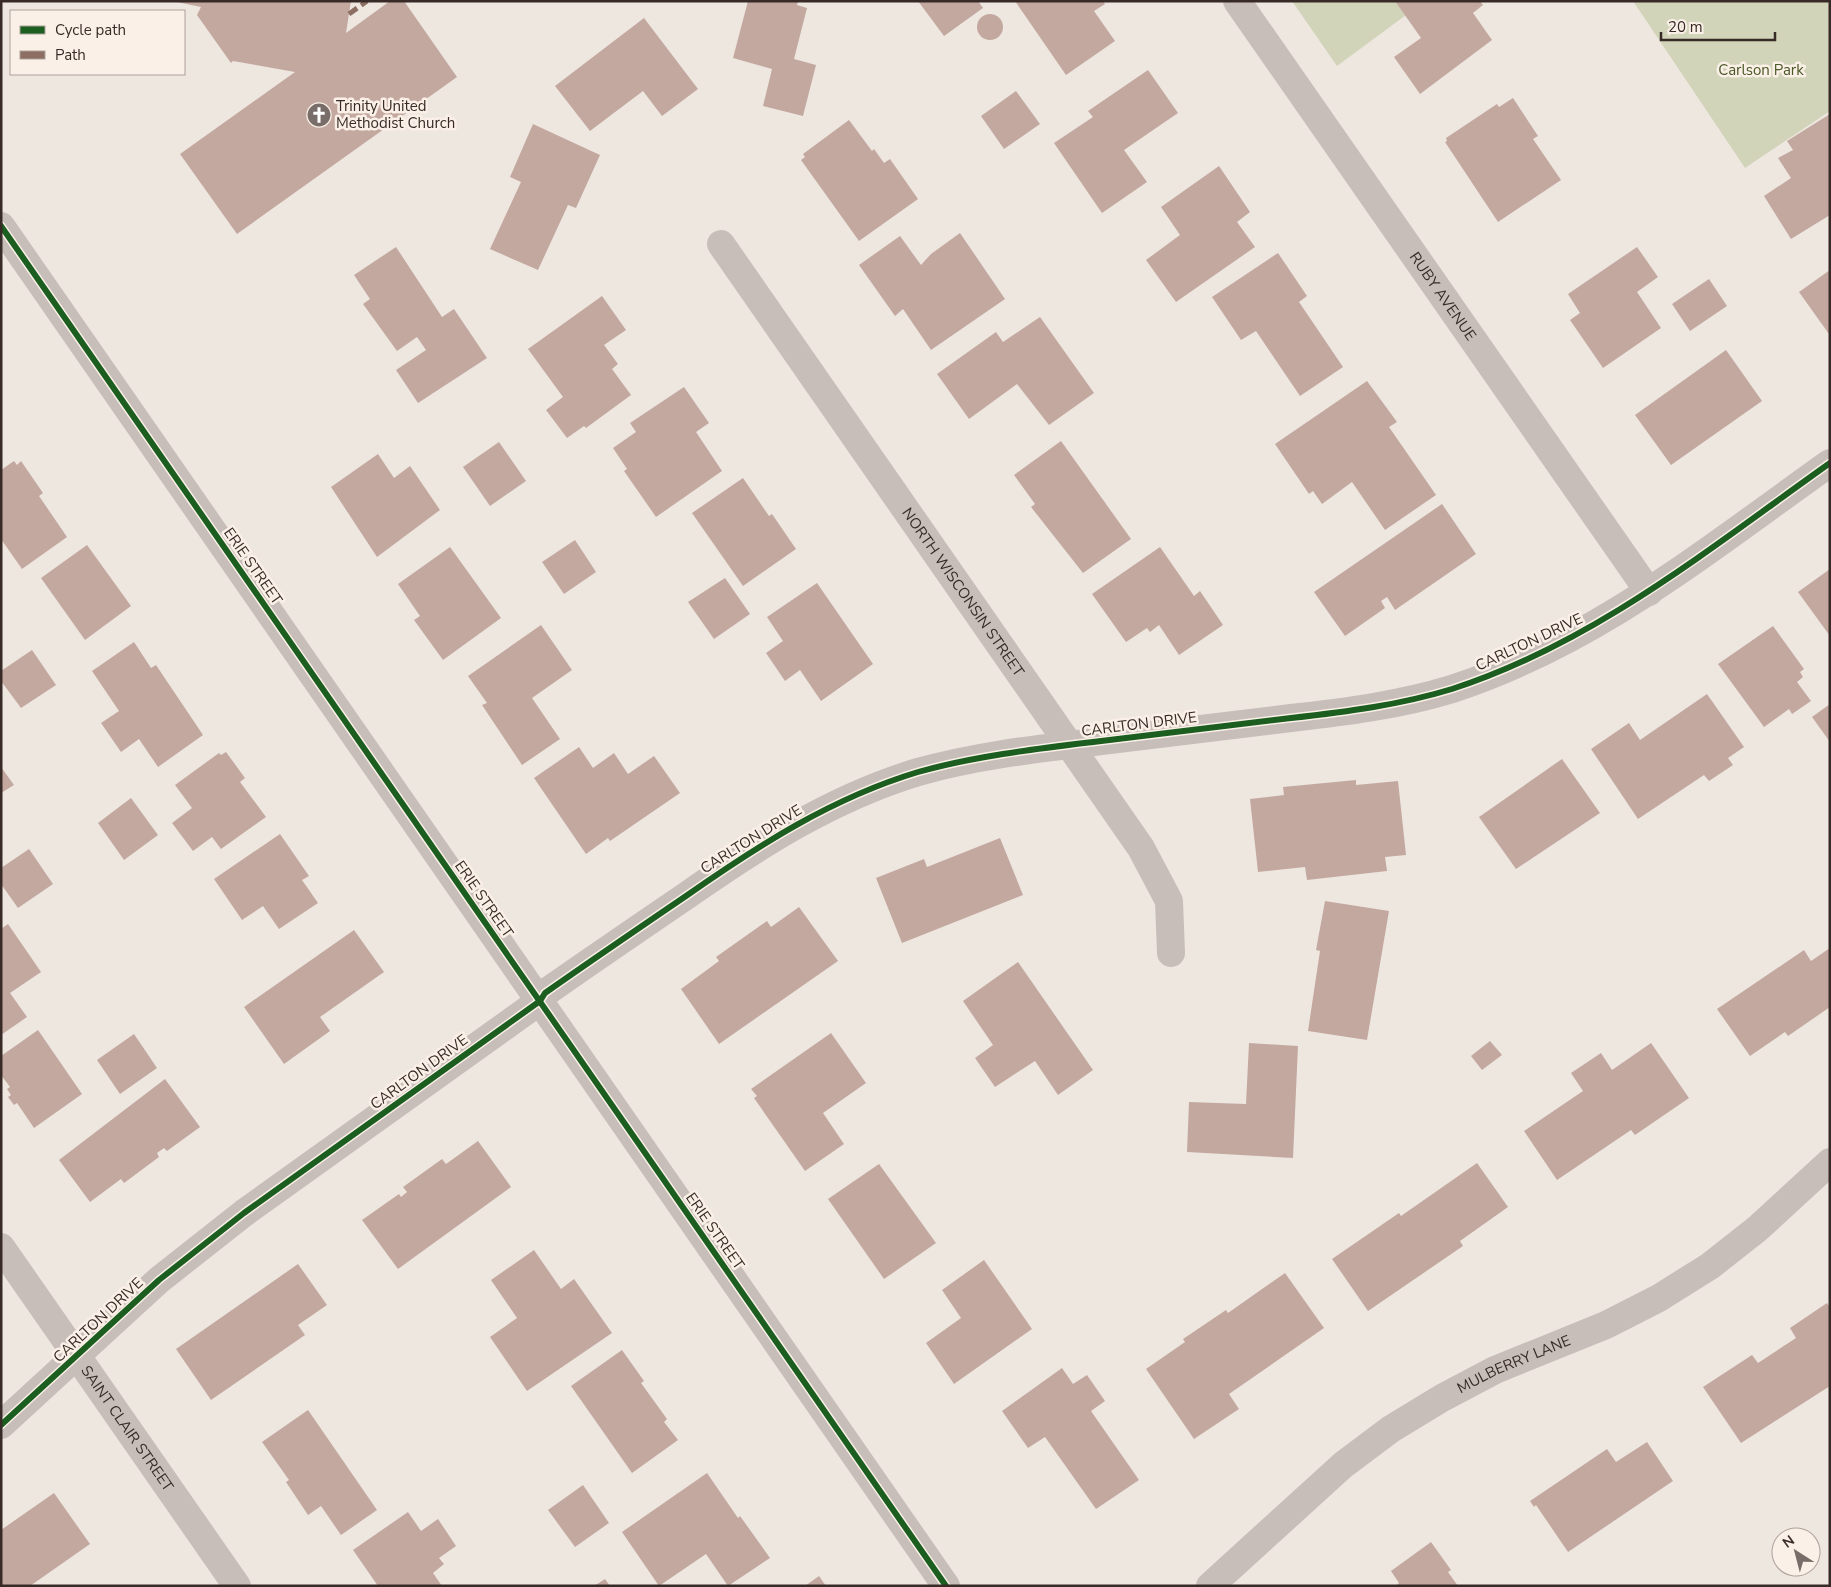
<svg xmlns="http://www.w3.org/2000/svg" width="1831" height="1587" font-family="'Nunito Sans',sans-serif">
<rect width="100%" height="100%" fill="#eee7e0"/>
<!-- green -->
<g fill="#d1d4b9">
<polygon points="1292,1 1425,1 1337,66"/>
<polygon points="1633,1 1830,1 1830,111 1745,168"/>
</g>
<!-- building -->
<g fill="#c3a8a0">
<polygon points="172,1 351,1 346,33 390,1 404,1 457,77 237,234 180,154 295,72 233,61 231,63 197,15 201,7"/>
<polygon points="748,1 798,1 797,5 807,8 794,59 816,65 803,116 763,106 772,69 733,58"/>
<polygon points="918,1 978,1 983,8 944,36"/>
<polygon points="1015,1 1103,1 1105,4 1094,11 1115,41 1066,75"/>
<polygon points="1395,1 1480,1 1483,5 1473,13 1492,40 1420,94 1394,57 1421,38"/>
<circle cx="990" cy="27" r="13"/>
<polygon points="644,18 698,89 662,116 643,91 590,131 555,86"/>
<polygon points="1148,70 1178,113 1124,150 1147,182 1102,213 1054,143 1093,117 1088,111"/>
<polygon points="1016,91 1040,124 1004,149 981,116"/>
<polygon points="1513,98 1538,136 1533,139 1561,180 1498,222 1445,142 1447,141 1446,138 1497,104 1499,107"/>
<polygon points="1830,114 1830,215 1791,239 1764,196 1791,178 1778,158 1793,150 1787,141"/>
<polygon points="849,120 872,151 874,149 884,163 890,159 918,199 859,241 801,160 805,157 803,154"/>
<polygon points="533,124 600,155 576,208 568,205 538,270 490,249 521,182 510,177"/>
<polygon points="1219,166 1250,212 1237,222 1255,247 1176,302 1146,260 1180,235 1161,207"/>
<polygon points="960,233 1005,299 931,350 903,309 895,316 859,265 900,236 921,265 931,254"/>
<polygon points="396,247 442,317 454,309 487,358 418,403 396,370 426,350 417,337 397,351 363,304 370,299 354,275"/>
<polygon points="1637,247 1658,277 1637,292 1661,328 1603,368 1570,320 1580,313 1568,294"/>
<polygon points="1278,253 1307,296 1299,302 1343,367 1300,396 1256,331 1241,340 1212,297"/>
<polygon points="1830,270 1830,334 1829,334 1799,292"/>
<polygon points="1709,279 1727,306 1690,331 1672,304"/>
<polygon points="602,296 626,330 604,345 618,364 612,369 631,395 586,428 584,426 567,438 546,410 563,397 528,349"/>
<polygon points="1040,317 1094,393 1049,425 1017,384 969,419 937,374 996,332 1003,342"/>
<polygon points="1726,350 1762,401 1671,465 1635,415"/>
<polygon points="1367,381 1397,422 1389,427 1436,495 1385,530 1352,482 1322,504 1313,491 1309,494 1275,444"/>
<polygon points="684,387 709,423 696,432 722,471 656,517 624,471 627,469 613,448 636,432 630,423"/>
<polygon points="1061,441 1131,539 1083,573 1031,507 1035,504 1014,475"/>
<polygon points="499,442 526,481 490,506 463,467"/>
<polygon points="378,454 394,478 410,466 440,510 377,557 331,487"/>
<polygon points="14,461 17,465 21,461 43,493 39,496 67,537 22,569 1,539 1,470"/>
<polygon points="743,478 769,516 772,514 796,549 743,586 692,513"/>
<polygon points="1442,504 1476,554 1395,610 1387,597 1381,601 1385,608 1345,636 1314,592"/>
<polygon points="575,540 596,572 564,594 542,562"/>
<polygon points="87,545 131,606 85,640 41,578"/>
<polygon points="450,547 501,618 443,660 414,620 420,616 398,584"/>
<polygon points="1160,547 1194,596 1200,591 1223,625 1179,655 1159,625 1150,632 1147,628 1126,642 1092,594"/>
<polygon points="1830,569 1830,636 1798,592"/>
<polygon points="725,578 750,614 714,639 688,602"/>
<polygon points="817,583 873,664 821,701 800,670 785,681 766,653 783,641 767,617"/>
<polygon points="541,625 572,670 532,698 560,739 522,765 482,705 487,703 468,676"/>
<polygon points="1773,626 1804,669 1800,672 1803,677 1797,682 1811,701 1792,714 1789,709 1764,727 1718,664"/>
<polygon points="134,642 151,668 156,665 203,735 158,767 139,739 121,752 101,723 119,711 92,671"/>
<polygon points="32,650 56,685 21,708 1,681 1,671"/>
<polygon points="1707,694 1744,747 1728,758 1733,765 1709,781 1704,775 1638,819 1591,749 1629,723 1640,740"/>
<polygon points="1830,704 1830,742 1812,717"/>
<polygon points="579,747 593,768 614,753 628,774 654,756 680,793 610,841 608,838 586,854 534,778"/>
<polygon points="226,752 245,778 240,782 266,817 221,849 212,837 193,851 172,823 192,808 175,785 219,753 221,755"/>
<polygon points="1562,759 1600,813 1516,869 1479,817"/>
<polygon points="1,767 14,785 1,793"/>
<polygon points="1356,780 1356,785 1398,781 1406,855 1385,857 1387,871 1307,880 1305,867 1258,872 1250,799 1284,795 1283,787"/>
<polygon points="131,798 158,835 124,860 98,823"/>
<polygon points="280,834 309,876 302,880 318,903 279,929 263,906 242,920 214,879"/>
<polygon points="1000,838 1023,895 902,943 876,878 924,859 927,867"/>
<polygon points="29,849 53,884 18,908 1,884 1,868"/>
<polygon points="1325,901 1389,911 1367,1040 1308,1031 1320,951 1316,950"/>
<polygon points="799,907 838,961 719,1044 681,989 719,961 716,957 767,921 771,927"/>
<polygon points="8,924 41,972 10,993 27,1017 1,1035 1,929"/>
<polygon points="354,930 384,972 320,1017 330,1031 284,1064 244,1007"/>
<polygon points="1830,948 1830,1007 1788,1036 1785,1032 1750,1056 1717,1009 1804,950 1811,961"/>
<polygon points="1018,962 1093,1070 1058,1095 1035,1061 995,1087 975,1058 993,1045 963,1001"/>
<polygon points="38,1030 82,1094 34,1128 17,1103 14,1105 8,1097 11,1095 7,1089 10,1087 1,1075 1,1056"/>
<polygon points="831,1033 866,1083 823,1113 844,1144 805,1171 754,1098 757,1096 751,1089"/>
<polygon points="134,1034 157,1068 120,1094 97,1060"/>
<polygon points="1490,1041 1502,1055 1482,1070 1471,1056"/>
<polygon points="1249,1043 1298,1046 1293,1158 1187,1152 1189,1102 1246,1104"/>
<polygon points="1651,1043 1689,1098 1635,1135 1631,1130 1557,1180 1524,1131 1583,1091 1571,1073 1601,1053 1612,1070"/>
<polygon points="165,1079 200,1127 167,1151 164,1148 157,1153 159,1157 124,1183 121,1179 90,1202 59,1160"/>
<polygon points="478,1141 511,1187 398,1269 362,1220 399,1194 401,1197 407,1192 403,1187 442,1159 446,1164"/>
<polygon points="1477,1163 1508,1207 1460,1241 1463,1246 1368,1311 1332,1259 1399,1213 1401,1216"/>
<polygon points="879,1164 936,1243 884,1279 828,1199"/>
<polygon points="534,1250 561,1289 574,1279 612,1333 527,1391 490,1337 517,1318 491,1280"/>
<polygon points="984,1260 1032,1329 954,1384 926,1343 961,1318 942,1290"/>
<polygon points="298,1264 327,1305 298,1325 305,1335 211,1400 176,1349"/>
<polygon points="1285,1273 1324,1328 1229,1394 1239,1409 1194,1439 1146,1369 1185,1342 1183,1339 1226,1310 1228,1313"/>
<polygon points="1827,1303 1830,1308 1830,1386 1741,1443 1703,1387 1752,1355 1758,1363 1796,1338 1790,1328"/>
<polygon points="622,1350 644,1381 641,1383 667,1419 664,1422 678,1440 632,1473 571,1386"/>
<polygon points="1062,1368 1073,1384 1087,1375 1105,1401 1091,1411 1139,1480 1096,1509 1045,1437 1028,1448 1002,1411"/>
<polygon points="308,1410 377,1510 341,1535 321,1506 308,1515 286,1482 289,1480 262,1442"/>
<polygon points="1647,1442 1673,1481 1568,1552 1536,1505 1534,1507 1530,1501 1607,1449 1616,1462"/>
<polygon points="707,1473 738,1518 740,1516 770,1558 728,1586 706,1554 659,1586 622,1532"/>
<polygon points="583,1485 609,1523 575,1547 548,1510"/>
<polygon points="54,1493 90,1544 30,1586 1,1586 1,1530"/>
<polygon points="408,1512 421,1531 438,1519 456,1546 439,1558 444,1564 433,1573 442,1586 378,1586 353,1550"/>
<polygon points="1431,1542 1451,1570 1448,1572 1458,1586 1396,1586 1399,1583 1391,1571"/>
<polygon points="819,1576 826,1586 805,1586"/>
<polygon points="605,1579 610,1586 594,1586"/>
</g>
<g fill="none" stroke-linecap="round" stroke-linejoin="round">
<!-- minor -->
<g stroke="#c7beb9" stroke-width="28">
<path id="s1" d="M1237,1l412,591"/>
<polyline points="1,226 946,1586"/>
<path id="s2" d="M721,244l420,604 28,53 2,52"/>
<path id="s3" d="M1,1247l236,339"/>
<path d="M1,1425l158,-145 85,-67 296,-212 5,-8c47,-33 94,-65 141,-97 73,-51 146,-98 232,-124 57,-16 117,-23 175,-30 66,-8 132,-16 198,-24 54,-6 109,-13 161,-29 142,-46 258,-141 378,-226"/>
<path id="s4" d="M1210,1586l133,-121 48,-36 51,-31 53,-28 111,-45 53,-27 51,-32 47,-37 73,-67"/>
</g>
<!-- quiet -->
<polyline stroke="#8d6e63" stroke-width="5" stroke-dasharray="10 5" stroke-linecap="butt" points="349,14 367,1"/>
<defs>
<g id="cycleway">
<polyline points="1,226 946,1586"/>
<path d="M1,1425l158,-145 85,-67 296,-212 5,-8c47,-33 94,-65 141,-97 73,-51 146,-98 232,-124 57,-16 117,-23 175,-30 66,-8 132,-16 198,-24 54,-6 109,-13 161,-29 142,-46 258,-141 378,-226"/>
</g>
</defs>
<!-- cycleway casing -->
<use href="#cycleway" stroke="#fbf0e7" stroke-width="9"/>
<!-- cycleway -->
<use href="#cycleway" stroke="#1b5e20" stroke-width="6"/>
</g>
<!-- icons -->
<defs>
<symbol id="church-disc" viewBox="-11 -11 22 22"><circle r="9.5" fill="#786d68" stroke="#fbf0e7"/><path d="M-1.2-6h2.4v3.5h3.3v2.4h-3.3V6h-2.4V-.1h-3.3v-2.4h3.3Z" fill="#fff"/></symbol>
</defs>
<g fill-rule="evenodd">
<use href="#church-disc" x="305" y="101" width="28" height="28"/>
</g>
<g text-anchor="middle" stroke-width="5" stroke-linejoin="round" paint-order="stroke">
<!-- park labels -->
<g font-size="15" fill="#4b5928" stroke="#fbf0e7">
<text x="1761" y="75">Carlson Park</text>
</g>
<!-- poi labels -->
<g font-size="15" fill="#382b27" stroke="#fbf0e7" text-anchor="start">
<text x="336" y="111">Trinity United<tspan x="336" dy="17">Methodist Church</tspan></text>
</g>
<!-- street labels -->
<g font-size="15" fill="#382b27" stroke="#fbf0e7">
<text dy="5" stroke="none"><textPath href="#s1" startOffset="360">RUBY AVENUE</textPath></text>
<text transform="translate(253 566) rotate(55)" y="5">ERIE STREET</text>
<text dy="5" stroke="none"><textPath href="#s2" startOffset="424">NORTH WISCONSIN STREET</textPath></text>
<text transform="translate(1529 642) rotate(-25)" y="5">CARLTON DRIVE</text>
<text transform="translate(1139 724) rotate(-7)" y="5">CARLTON DRIVE</text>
<text transform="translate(751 839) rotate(-32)" y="5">CARLTON DRIVE</text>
<text transform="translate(484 899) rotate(55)" y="5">ERIE STREET</text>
<text transform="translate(419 1072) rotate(-36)" y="5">CARLTON DRIVE</text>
<text transform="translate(715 1231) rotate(55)" y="5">ERIE STREET</text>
<text transform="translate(98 1320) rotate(-43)" y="5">CARLTON DRIVE</text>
<text dy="5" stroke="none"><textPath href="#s4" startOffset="379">MULBERRY LANE</textPath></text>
<text dy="5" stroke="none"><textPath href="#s3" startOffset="221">SAINT CLAIR STREET</textPath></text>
</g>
</g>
<!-- border -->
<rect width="1831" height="1587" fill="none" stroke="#382b27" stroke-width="5"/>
<!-- legend -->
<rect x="10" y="10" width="175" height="65" fill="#fbf0e7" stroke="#ada19a"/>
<rect x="20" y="26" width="25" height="8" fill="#1b5e20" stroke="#ada19a"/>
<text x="55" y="35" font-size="15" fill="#382b27">Cycle path</text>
<rect x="20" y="51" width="25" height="8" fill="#8d6e63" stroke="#ada19a"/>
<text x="55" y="60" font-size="15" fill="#382b27">Path</text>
<!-- north arrow -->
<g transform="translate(1796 1552) rotate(324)"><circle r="24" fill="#fbf0e7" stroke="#ada19a"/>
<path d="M0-4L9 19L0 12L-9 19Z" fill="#786d68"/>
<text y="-8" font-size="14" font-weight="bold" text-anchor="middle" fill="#382b27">N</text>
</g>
<!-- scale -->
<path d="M1661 32v8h114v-8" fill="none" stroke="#382b27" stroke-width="2.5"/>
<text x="1668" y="32" font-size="15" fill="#382b27" stroke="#fbf0e7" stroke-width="4" paint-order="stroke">20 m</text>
</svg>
